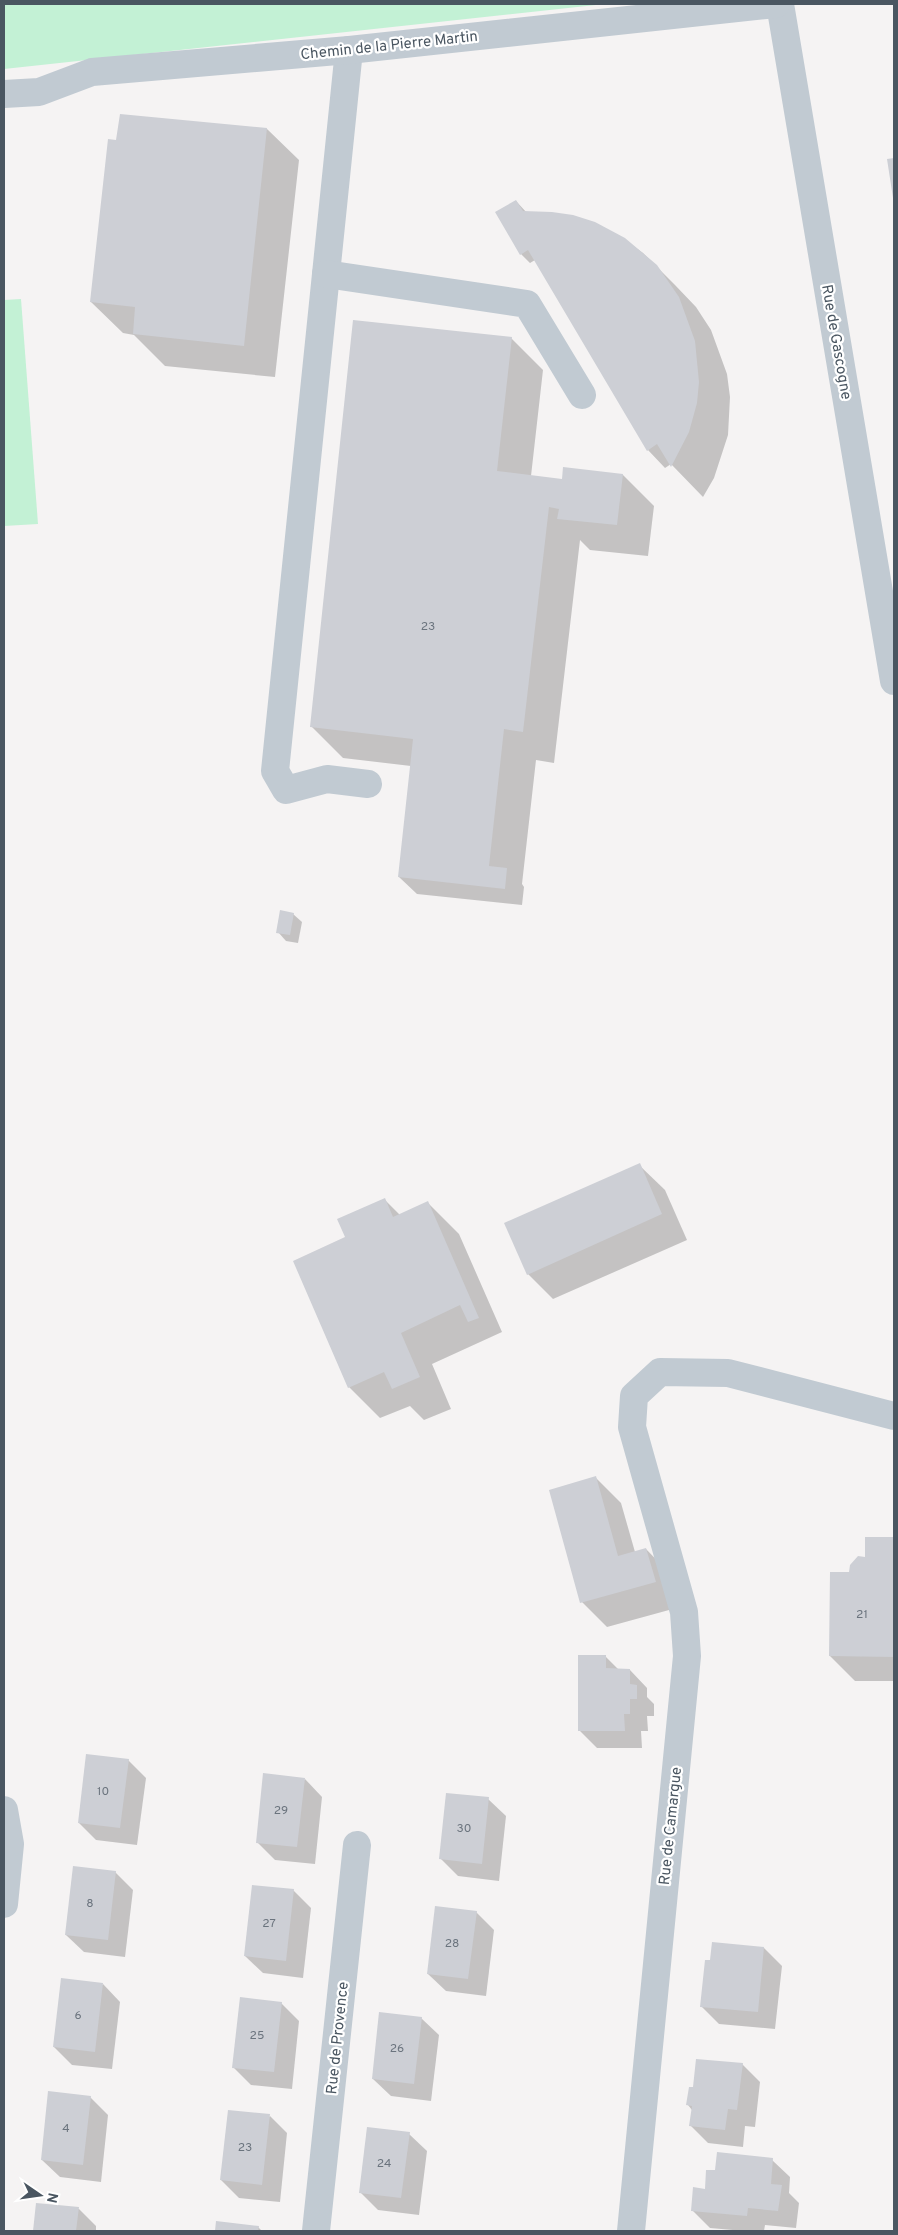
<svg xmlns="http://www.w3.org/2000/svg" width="898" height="2235" font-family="Overpass,sans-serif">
<rect width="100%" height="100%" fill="#f5f3f3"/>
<!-- green -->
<g fill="#c3f1d5">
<polygon points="4,4 605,4 4,69"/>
<polygon points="21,299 38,524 4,526 4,300"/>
</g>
<!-- shadow -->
<g fill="#0003">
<polygon points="121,115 267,129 299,160 275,377 165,366 134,335 123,333 91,302"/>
<polygon points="516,201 527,213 618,235 643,253 675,285 696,307 711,330 727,374 730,397 728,435 714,478 703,497 671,464 665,468 648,450 535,260 530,263 521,254"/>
<polygon points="511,338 543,370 531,476 563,480 623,475 654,506 648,556 590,550 580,540 554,763 536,760 522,884 524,887 522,905 417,894 399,877 411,766 343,758 311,726"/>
<polygon points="293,914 302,922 298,943 286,941 278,932"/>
<polygon points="639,1165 665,1190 687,1240 553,1299 528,1274"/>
<polygon points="385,1200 400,1215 428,1203 459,1234 502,1332 432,1364 451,1409 424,1420 410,1406 380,1418 349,1387 347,1237"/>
<polygon points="596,1478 621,1503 635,1552 646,1549 671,1575 680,1607 607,1627 582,1602"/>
<polygon points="867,1538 894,1538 894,1681 855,1681 830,1656 866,1558"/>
<polygon points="606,1657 619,1670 630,1670 647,1688 647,1697 654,1704 654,1716 647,1716 648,1731 641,1731 642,1748 597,1748 579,1730"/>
<polygon points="128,1760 146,1778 137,1845 96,1840 79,1823"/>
<polygon points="305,1779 322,1797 315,1864 275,1860 257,1842"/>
<polygon points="488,1799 506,1816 499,1881 458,1876 440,1858"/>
<polygon points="115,1872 133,1890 125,1957 84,1952 66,1935"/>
<polygon points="293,1890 311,1908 303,1978 263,1973 245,1956"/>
<polygon points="476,1912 494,1930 486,1996 446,1991 428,1974"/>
<polygon points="713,1943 764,1948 782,1966 775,2029 719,2024 701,2006 711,1961"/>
<polygon points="103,1984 120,2002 112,2069 72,2065 54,2047"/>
<polygon points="281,2003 299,2021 292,2089 251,2085 234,2068"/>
<polygon points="421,2018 439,2035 431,2101 391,2096 373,2079"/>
<polygon points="742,2064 760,2082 755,2127 745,2126 743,2147 708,2143 691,2126 692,2110 688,2105 695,2089"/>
<polygon points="90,2097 108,2115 101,2182 60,2177 42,2160"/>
<polygon points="270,2116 287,2133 280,2202 239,2198 221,2180"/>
<polygon points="409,2134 427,2151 419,2215 378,2210 360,2192"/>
<polygon points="772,2160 790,2177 789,2193 799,2203 796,2228 765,2225 764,2231 744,2231 710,2228 692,2210 716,2172"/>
<polygon points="37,2204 79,2209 96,2226 96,2231 34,2231"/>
<polygon points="217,2223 258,2227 262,2231 216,2231"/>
</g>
<!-- building -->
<g fill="#cdcfd5">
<polygon points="120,114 267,128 244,346 133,334 135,307 90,302 108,139 116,140"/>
<polygon points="894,158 894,198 893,198 887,159"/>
<polygon points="516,200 523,211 552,212 573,215 595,222 625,238 657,265 679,297 695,341 699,382 697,403 689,432 671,467 657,444 647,451 528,250 520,255 495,212"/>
<polygon points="353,320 512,337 497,471 562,479 563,467 623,474 617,525 557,519 559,509 549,507 523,732 504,729 489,866 507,868 505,889 398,877 413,739 310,727"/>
<polygon points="280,910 294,913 290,935 276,933"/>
<polygon points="640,1163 662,1214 527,1275 504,1223"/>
<polygon points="385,1198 393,1217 428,1201 479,1318 468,1322 460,1305 401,1333 420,1377 392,1389 384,1372 348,1388 293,1261 345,1237 337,1219"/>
<polygon points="596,1476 618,1556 646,1548 656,1582 580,1603 549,1490"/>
<polygon points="865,1537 894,1537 894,1657 829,1656 830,1572 849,1572 850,1565 858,1556 865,1557"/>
<polygon points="578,1655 606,1655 606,1668 630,1669 630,1684 637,1685 637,1699 630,1699 630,1714 624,1714 625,1731 578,1731"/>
<polygon points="86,1754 129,1759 120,1828 78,1823"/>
<polygon points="263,1773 305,1778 297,1847 256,1843"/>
<polygon points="446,1793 489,1797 482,1864 439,1859"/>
<polygon points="73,1866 116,1871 108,1940 65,1935"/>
<polygon points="252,1885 294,1889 286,1961 244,1956"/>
<polygon points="435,1906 477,1911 468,1979 427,1974"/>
<polygon points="712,1942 764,1947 758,2012 700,2007 705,1960 710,1960"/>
<polygon points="61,1978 103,1983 95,2052 53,2047"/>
<polygon points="240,1997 282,2002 274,2072 232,2068"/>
<polygon points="379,2012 422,2017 414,2084 372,2079"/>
<polygon points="696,2059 743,2063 737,2110 728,2109 725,2130 689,2126 692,2106 686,2105 689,2087 693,2087"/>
<polygon points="48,2091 91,2096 83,2165 41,2160"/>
<polygon points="228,2110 270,2114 262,2185 220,2180"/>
<polygon points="367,2127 410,2132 401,2198 359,2193"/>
<polygon points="717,2152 773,2158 771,2184 782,2185 778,2211 748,2208 747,2216 691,2211 693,2187 705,2189 706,2170 715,2170"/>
<polygon points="36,2203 79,2207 76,2231 33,2231"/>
<polygon points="216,2221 259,2226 258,2231 215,2231"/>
</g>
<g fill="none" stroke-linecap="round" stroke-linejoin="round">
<!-- minor -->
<g stroke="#c1cad2" stroke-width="28">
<polyline points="780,4 894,681"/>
<polyline points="349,50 275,771 286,790 327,779 368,784"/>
<polyline points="4,94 39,92 92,72 349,50 776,4"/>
<polyline points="326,274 527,304 582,395"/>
<polyline points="4,1810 10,1844 4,1904"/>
<polyline points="316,2231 357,1845"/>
<polyline points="631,2231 687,1656 684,1612 632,1427 634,1396 660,1372 728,1373 894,1416"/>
</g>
</g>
<g text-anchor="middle" stroke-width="4.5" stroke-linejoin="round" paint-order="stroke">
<!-- number labels -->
<g font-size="12" fill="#6b747e">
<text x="428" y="630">23</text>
<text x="862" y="1618">21</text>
<text x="103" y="1795">10</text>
<text x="281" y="1814">29</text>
<text x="464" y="1832">30</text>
<text x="90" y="1907">8</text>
<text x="269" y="1927">27</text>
<text x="452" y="1947">28</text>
<text x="78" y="2019">6</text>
<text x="257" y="2039">25</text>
<text x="397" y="2052">26</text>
<text x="66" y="2132">4</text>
<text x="245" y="2151">23</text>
<text x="384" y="2167">24</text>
</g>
<!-- street labels -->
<g font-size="15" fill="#4a5661" stroke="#fff">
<text transform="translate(389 45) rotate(-6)" y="5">Chemin de la Pierre Martin</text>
<text transform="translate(837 342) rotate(80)" y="5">Rue de Gascogne</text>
<text transform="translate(670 1826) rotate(-84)" y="5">Rue de Camargue</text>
<text transform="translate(337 2038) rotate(-84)" y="5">Rue de Provence</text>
</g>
</g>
<!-- border -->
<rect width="898" height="2235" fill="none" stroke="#4a5661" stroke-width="10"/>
<!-- north arrow -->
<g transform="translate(40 2195) rotate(103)" stroke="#ffffff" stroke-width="4" paint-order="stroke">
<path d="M0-4L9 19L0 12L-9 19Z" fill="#4a5661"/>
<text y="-8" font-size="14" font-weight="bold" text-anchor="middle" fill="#4a5661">N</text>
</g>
</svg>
